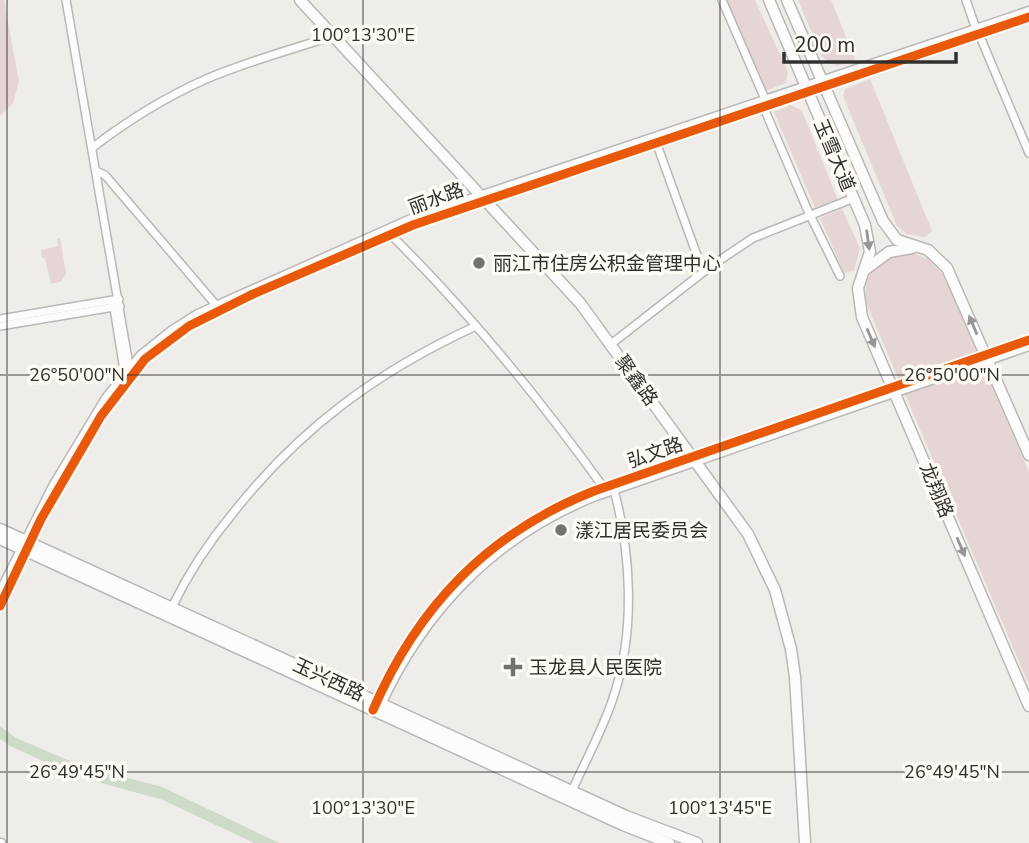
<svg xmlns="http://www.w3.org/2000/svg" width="1029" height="843" font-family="'Nunito Sans','Noto Sans SC',sans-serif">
<rect width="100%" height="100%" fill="#efedea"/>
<!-- green -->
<g fill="#e5d5d4">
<polygon points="0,0 4,0 5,6 19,82 13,103 0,116"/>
<polygon points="726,0 755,0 788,72 786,83 765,91"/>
<polygon points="798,0 831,0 855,59 837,66 822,57"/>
<polygon points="870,79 932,231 925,237 907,234 897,226 843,96 845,89"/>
<polygon points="791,105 802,111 838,200 815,208 774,112"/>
<polygon points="842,209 860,248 854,271 844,273 820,218"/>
<polygon points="60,238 66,273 62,281 51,284 45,258 42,258 41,250 58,246 57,239"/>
<path d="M910,252l18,7 16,17 85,196v213l-163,-382c-2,-19 3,-38 22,-47 6,-3 16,-3 22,-4z"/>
</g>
<!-- water -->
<polygon fill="#cddbc8" points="0,726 16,738 82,766 162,787 279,843 254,843 163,800 76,776 10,746 0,739"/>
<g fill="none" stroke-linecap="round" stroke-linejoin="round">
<defs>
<g id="minor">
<polyline points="66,0 130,371"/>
<polyline points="722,0 765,99"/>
<polyline points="966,0 976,29"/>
<polyline points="979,34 1029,153"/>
<polyline points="763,106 808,211 840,276"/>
<polyline points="656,142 703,272"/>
<path d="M92,148c35,-27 72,-50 112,-68 41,-18 86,-30 129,-44"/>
<polyline points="96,171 105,175 216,305"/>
<path d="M391,235c78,77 148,163 213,253"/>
<polyline points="113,302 125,376"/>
<polyline points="0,319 119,299"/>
<polyline points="0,326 120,306"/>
<polyline points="615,341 711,266 753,238 854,198"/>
<path d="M172,607c16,-33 37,-65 61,-94 67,-85 145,-142 243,-187"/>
<path d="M572,791c14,-32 33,-65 43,-99 20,-63 16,-139 -1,-202"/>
</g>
<g id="tertiary">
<polyline points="0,592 53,486 106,398 141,355 171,331 198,314 411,219 1029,11"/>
<polyline points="0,606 41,519 101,416 145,359 189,326 251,295 413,225 1029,17"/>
<path d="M374,707c44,-100 118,-175 220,-216l435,-151"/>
<path d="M379,709c44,-98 116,-173 217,-213l433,-150"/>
<polyline points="0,843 1,843"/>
</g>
<g id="secondary">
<polyline points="300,0 580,303 748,534 775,590 791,649 795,677 805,843"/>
<polyline points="769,0 865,225 870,252 858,288 862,317 1029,706"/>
<polyline points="787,0 883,221 897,240 928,250 947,268 1029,455"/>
<polyline points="866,269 889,252 912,248"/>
<polyline points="0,529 626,816 697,843"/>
<polyline points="0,539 623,825 669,843"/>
</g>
</defs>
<!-- minor casing -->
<use href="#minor" stroke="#bab8b6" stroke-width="10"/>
<!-- tertiary casing -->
<use href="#tertiary" stroke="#bab8b6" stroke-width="11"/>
<!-- secondary casing -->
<use href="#secondary" stroke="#bab8b6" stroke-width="13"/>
<!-- minor -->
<use href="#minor" stroke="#fdfcfc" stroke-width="7"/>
<!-- tertiary -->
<use href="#tertiary" stroke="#fdfcfc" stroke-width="8"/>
<!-- secondary -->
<use href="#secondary" stroke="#fdfcfc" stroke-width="10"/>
<defs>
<g id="cycleway">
<polyline points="0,606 41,519 101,416 145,359 189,326 251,295 413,225 1029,17"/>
<path d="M373,710c45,-104 115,-177 221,-219l435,-151"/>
</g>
</defs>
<!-- cycleway casing -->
<use href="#cycleway" stroke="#fefbf5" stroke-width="13"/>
<!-- cycleway -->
<use href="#cycleway" stroke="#e8590c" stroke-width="9"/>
</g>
<!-- one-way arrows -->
<defs><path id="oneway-solid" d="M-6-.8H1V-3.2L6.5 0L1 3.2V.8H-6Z" transform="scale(1.75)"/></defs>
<g fill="#989695">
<use href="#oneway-solid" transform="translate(868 240) rotate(82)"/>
<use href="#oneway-solid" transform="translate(973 325) rotate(-113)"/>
<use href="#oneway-solid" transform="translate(871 338) rotate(67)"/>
<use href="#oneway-solid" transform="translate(961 547) rotate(67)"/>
</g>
<!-- ticks -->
<path fill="none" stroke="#32302e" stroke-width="2" stroke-opacity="0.45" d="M7,0v843M363,0v843M720,0v843M0,375h1029M0,772h1029"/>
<!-- markers -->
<g fill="#747270" stroke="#fefbf5" stroke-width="2.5">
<circle cx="479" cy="263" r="7"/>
<circle cx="561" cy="530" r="7"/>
<path d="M509.5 656.5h7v7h7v7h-7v7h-7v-7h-7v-7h7z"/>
</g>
<g text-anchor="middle" stroke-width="7" stroke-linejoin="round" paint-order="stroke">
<!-- street labels -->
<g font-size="19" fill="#32302e" stroke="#fefbf5">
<text transform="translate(835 155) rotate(67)" y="7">玉雪大道</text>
<text transform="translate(436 198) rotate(-20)" y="7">丽水路</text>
<text transform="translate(637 380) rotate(54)" y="7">聚鑫路</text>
<text transform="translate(655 452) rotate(-19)" y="7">弘文路</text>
<text transform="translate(937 490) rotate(67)" y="7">龙翔路</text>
<text transform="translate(329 679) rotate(25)" y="7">玉兴西路</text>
</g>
<!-- poi labels -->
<g font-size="19" fill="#32302e" stroke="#fefbf5" text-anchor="start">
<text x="493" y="270">丽江市住房公积金管理中心</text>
<text x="575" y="537">漾江居民委员会</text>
<text x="529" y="674">玉龙县人民医院</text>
</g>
</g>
<g font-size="18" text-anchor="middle" fill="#32302e" stroke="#fefbf5" stroke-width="7" stroke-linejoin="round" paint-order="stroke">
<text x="363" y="41">100°13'30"E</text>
<text x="77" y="381">26°50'00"N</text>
<text x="952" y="381">26°50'00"N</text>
<text x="77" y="778">26°49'45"N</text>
<text x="952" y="778">26°49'45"N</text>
<text x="363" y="814">100°13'30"E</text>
<text x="720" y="814">100°13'45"E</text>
</g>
<!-- scale -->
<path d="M784 52v10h172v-10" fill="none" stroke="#32302e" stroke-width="3.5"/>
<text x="794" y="52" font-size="21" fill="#32302e" stroke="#fefbf5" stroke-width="5" paint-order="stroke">200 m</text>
</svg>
